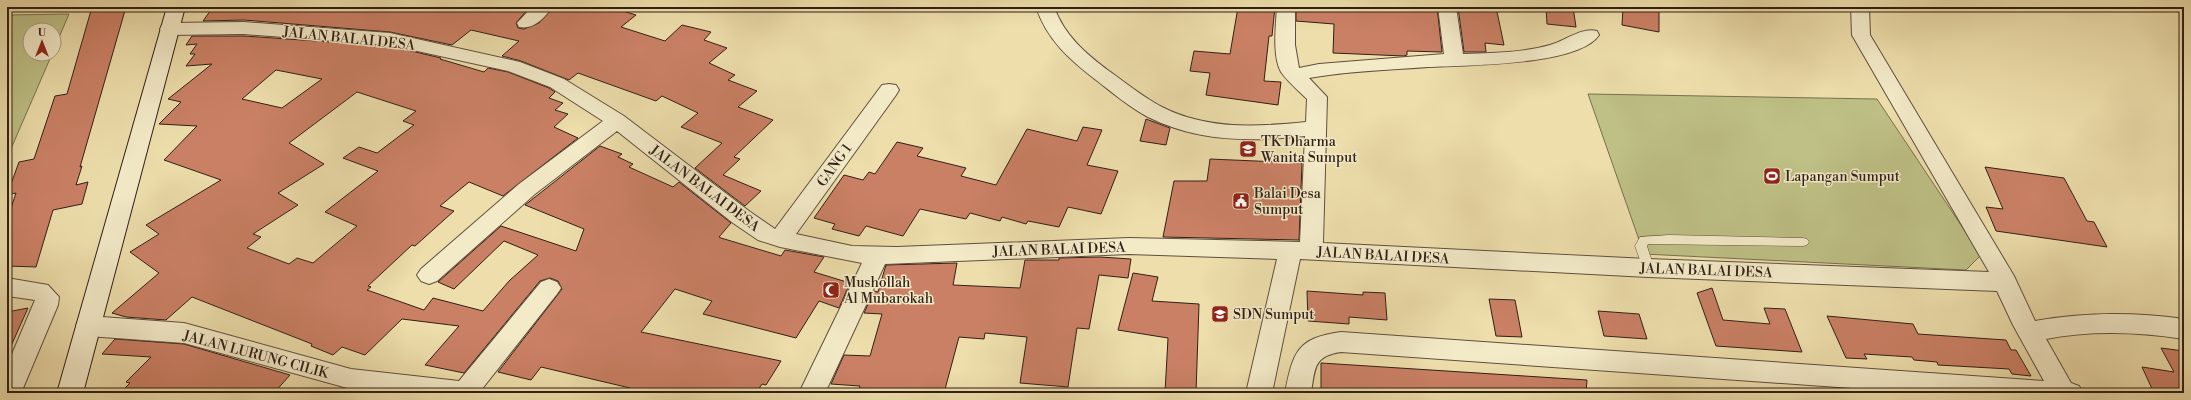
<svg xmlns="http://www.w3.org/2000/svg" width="2191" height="400" font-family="'Libre Bodoni',serif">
<rect width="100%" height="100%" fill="#eddeab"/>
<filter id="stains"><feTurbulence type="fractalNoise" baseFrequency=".005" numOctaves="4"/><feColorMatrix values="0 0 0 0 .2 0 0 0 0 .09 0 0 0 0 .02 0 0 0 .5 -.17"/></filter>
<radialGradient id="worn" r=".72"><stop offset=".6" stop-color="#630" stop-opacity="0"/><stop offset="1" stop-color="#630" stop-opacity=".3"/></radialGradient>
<!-- green -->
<g fill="#bec085" stroke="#78704e">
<polygon points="69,14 54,49 54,30 30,30 30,54 52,54 7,158 7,15"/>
<polygon points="1588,94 1877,99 1981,255 1966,270 1644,254"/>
</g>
<!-- building -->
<g fill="#ca8065" stroke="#311f18" fill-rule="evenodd">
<polygon points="92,7 126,7 80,167 82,166 76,185 88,182 82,204 53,210 36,267 7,266 7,220 16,193 7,195 19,162 34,159 55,96 67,94"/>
<polygon points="213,7 513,7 527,10 516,23 518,28 524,29 539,23 553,7 610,7 636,15 621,27 665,41 682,25 711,32 704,40 727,48 709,63 735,75 728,80 757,91 738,107 773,120 734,157 740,159 723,175 761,191 745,206 695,168 722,143 681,127 698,113 662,96 656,101 578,73 569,80 521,61 502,56 519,41 471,30 452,45 390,32 244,20 203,21"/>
<polygon points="1238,7 1275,7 1272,36 1269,36 1264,81 1281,82 1278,105 1206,95 1210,73 1190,71 1194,51 1230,54"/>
<polygon points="1296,7 1437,7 1442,52 1407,51 1407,55 1404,56 1333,53 1334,24 1296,21"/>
<polygon points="1458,7 1496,7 1504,45 1485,43 1486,52 1464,52"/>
<polygon points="1546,7 1573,7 1576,27 1547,24"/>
<polygon points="1623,7 1659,7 1659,32 1622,25"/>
<path d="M192,36h52l146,10 51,12 -1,1 44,13 4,-4 20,4 41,16 6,4 -6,6 14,5 -8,7 13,4 -14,13 24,11 -75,58 -34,-14 -29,24 14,5 -39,35 -3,-1 -44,41 3,1 -4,3 57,20 9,-12 50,13 26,-30 29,-26 -34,-14 -50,48 -16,-7 63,-56 75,25 8,-22 -59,-24 75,-59 22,8 -4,3 15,7 -4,3 44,20 6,-5 52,41 -12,14 2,1 60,18 4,-6 39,7 -10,15 36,11 -11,25 -20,-7 -23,37 -93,-24 9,-13 -37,-12 -34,43 140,29 -15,24 -4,-1 -6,9h-26l-16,-4 -2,4h-86l4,-5 -89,-21 -10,13 -33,-8 64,-83 -4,-8 -8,-3 -10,3 -76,92 -39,-8 34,-39 -57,-7 -37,36 -23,-8 -9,8 -22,-9 1,-2 -120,-47 -26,23 -40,-3 -14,-4 47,-40 -29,-21 29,-18 -13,-9 75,-45 -57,-20 33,-34 -38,-2 22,-22 -13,-3 44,-35 -26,2 9,-12h-5l7,-10 -11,1zM276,70l46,9 -40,29 -40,-9zM357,92l59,19 -13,10 11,4 -37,28 -18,-6 -16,11 35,13 -53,41 32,14 -44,37 -16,-5 -8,6 -42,-16 14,-11 -8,-3 45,-29 -20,-12 46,-29 -35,-21z"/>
<polygon points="1146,119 1170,128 1166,145 1140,141"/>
<polygon points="1083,127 1102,130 1087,165 1118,171 1101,214 1068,207 1059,227 1028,221 1026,224 1002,217 1000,221 970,213 966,219 920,209 903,236 866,226 859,236 832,229 835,224 814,218 844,175 863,180 869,172 875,174 897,142 923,148 917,156 966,168 961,176 996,185 1027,129 1077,141"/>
<polygon points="1210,159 1302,163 1299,240 1163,237 1174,181 1207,181"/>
<polygon points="1985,167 2064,178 2087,221 2094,222 2107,247 1996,231 1986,207 2003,209"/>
<polygon points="1100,257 1131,259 1128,278 1099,275 1089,329 1077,328 1068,387 1020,383 1027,337 985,333 984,339 959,337 944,393 858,393 860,386 831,384 844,355 870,356 882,314 864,313 874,291 878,292 886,265 957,263 953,285 1020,288 1025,260 1059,260 1059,258"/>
<polygon points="1133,273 1158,277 1152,301 1199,304 1196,393 1165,393 1168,338 1118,330"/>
<polygon points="1712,288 1723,320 1770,324 1764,308 1785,309 1802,352 1716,346 1697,293"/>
<polygon points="1307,291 1363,295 1363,292 1385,293 1387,320 1349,317 1349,324 1308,321"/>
<polygon points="1489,299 1515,300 1522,337 1496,336"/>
<polygon points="28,308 7,355 7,312"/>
<polygon points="1598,311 1639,314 1647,339 1604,336"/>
<polygon points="1827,316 1913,324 1918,334 2006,340 2011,350 2016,350 2031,376 2012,374 2009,369 1938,365 1937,362 1914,360 1912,357 1864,354 1867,359 1846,358"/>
<polygon points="115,339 184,344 290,375 274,393 120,393 130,383 126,382 151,357 102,354"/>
<polygon points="2161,348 2184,351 2184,393 2153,391 2142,367 2174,372"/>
<polygon points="1321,363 1587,380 1586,393 1345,393 1345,391 1321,390"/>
</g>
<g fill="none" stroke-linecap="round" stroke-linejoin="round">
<defs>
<polygon id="service" points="1669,235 1803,238 1807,239 1809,242 1807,245 1803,246 1648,244 1647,246 1654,268 1652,271 1644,271 1635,246 1640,237"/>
<g id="minor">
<path d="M532,7h20c-7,11 -19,23 -33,20l-2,-4z"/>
<path d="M1036,7h18c11,29 31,46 55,64 17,12 34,26 53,36 45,23 95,20 144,15l1,-23c-9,-9 -19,-17 -26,-27 -9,-16 -5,-47 -4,-65h18v38l4,23 20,-4 125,-10 -6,-47h18l7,47c29,-1 59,-1 87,-9 15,-4 31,-18 47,-14l2,4c-20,31 -135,30 -171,32 -39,3 -80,4 -119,11l18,19 -4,146 325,16 341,13 -137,-237 -1,-28h18l1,28 144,241 21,45c51,-9 99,-9 149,-2v20c-46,-7 -92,-9 -138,0l25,44 8,3 4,7h-161l-581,-41c-28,4 -26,17 -30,41h-26c8,-41 12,-55 56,-61l703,49 -31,-56 -16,-34 -349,-14 -348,-18 -28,134h-26l31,-134 -148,-5 -244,10 -60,129h-26l63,-130 -82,-16 -22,-7 -25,-17 -116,-92 -82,63 -98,87 -8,3 -8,-3 -4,-6 4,-6 98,-85 84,-63 -53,-34 -42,-16 -118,-26 -146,-11 -75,1 -7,-2 -2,-4 2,-4 7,-2 75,-1 146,11 130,29 44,17 60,37 125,95 26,18 107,-144 7,-1 7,1 3,5 -3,5 -100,139 56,12 45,1 232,-9 171,4 5,-106c-54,6 -107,6 -157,-19 -19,-10 -35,-24 -52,-37 -26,-20 -49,-40 -60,-73z"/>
<polygon points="7,278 48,285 59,297 58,305 21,393 7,393 7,366 35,300 7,296"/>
<polygon points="549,279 557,282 561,288 557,294 482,389 484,393 382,393 351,389 184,343 88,336 79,333 76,326 79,319 88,316 184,323 351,369 459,381 541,282"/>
</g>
<polygon id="secondary" points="167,7 185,7 83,393 57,393"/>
</defs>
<!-- service casing -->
<use href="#service" stroke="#604f3d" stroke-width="1"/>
<!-- minor casing -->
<use href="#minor" stroke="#604f3d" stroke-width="2"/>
<!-- secondary casing -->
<use href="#secondary" stroke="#311f18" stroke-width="2"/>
<!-- service -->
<use href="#service" fill="#f3eac8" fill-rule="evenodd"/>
<!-- minor -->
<use href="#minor" fill="#f3eac8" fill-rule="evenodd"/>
<!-- secondary -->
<use href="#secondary" fill="#f3eac8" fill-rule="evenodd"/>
</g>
<!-- icons -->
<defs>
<symbol id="school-square" viewBox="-11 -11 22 22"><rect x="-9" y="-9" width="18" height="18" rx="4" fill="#8f2418" stroke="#f3eac8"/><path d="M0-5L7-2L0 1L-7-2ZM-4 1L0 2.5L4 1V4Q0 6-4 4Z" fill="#fff"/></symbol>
<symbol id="stadium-square" viewBox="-11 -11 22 22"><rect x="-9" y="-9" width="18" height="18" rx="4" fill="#8f2418" stroke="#f3eac8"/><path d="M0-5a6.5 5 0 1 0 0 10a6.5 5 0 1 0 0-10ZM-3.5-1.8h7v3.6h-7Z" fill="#fff"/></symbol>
<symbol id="civic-square" viewBox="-11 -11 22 22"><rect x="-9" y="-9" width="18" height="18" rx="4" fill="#8f2418" stroke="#f3eac8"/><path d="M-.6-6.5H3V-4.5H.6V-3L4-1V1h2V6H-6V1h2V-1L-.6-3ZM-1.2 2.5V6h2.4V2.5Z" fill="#fff"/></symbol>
<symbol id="mosque-square" viewBox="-11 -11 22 22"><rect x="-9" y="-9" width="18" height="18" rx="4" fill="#8f2418" stroke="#f3eac8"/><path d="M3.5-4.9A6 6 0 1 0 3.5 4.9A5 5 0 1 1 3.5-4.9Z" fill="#fff"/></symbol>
</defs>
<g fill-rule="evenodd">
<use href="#school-square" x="1238" y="139" width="20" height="20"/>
<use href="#stadium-square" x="1762" y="166" width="20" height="20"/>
<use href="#civic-square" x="1231" y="191" width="20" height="20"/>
<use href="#mosque-square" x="821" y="280" width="20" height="20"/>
<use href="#school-square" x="1210" y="304" width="20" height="20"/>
</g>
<g text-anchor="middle" stroke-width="3" stroke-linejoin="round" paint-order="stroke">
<!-- street labels -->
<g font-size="14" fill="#311f18" stroke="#f3eac8">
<text transform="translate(349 38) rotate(6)" y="5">JALAN BALAI DESA</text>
<text transform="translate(834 165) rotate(-54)" y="5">GANG 1</text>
<text transform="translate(705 188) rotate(37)" y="5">JALAN BALAI DESA</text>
<text transform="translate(1059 249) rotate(-2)" y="5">JALAN BALAI DESA</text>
<text transform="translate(1383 255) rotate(3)" y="5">JALAN BALAI DESA</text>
<text transform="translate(1706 270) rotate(2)" y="5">JALAN BALAI DESA</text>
<text transform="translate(256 354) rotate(15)" y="5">JALAN LURUNG CILIK</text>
</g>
<!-- poi labels -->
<g font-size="14" fill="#311f18" stroke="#f3eac8" text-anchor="start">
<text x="1261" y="146">TK Dharma<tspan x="1261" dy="16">Wanita Sumput</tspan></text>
<text x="1785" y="181">Lapangan Sumput</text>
<text x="1254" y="198">Balai Desa<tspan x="1254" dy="16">Sumput</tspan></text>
<text x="844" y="287">Mushollah<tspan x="844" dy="16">Al Mubarokah</tspan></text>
<text x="1233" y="319">SDN Sumput</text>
</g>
</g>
<!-- margin -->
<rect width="2191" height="400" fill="none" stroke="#eddeab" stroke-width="24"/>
<rect x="8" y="8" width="2175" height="384" fill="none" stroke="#311f18" stroke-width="2"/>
<rect x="12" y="12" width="2167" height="376" fill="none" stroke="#311f18"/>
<!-- north arrow -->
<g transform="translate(42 42)"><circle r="19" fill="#f3eac8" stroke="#a59982"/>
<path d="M0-3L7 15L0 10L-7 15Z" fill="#8f2418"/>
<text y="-6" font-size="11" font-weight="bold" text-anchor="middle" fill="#311f18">U</text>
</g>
<rect width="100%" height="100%" filter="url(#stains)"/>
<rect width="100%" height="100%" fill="url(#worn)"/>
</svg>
